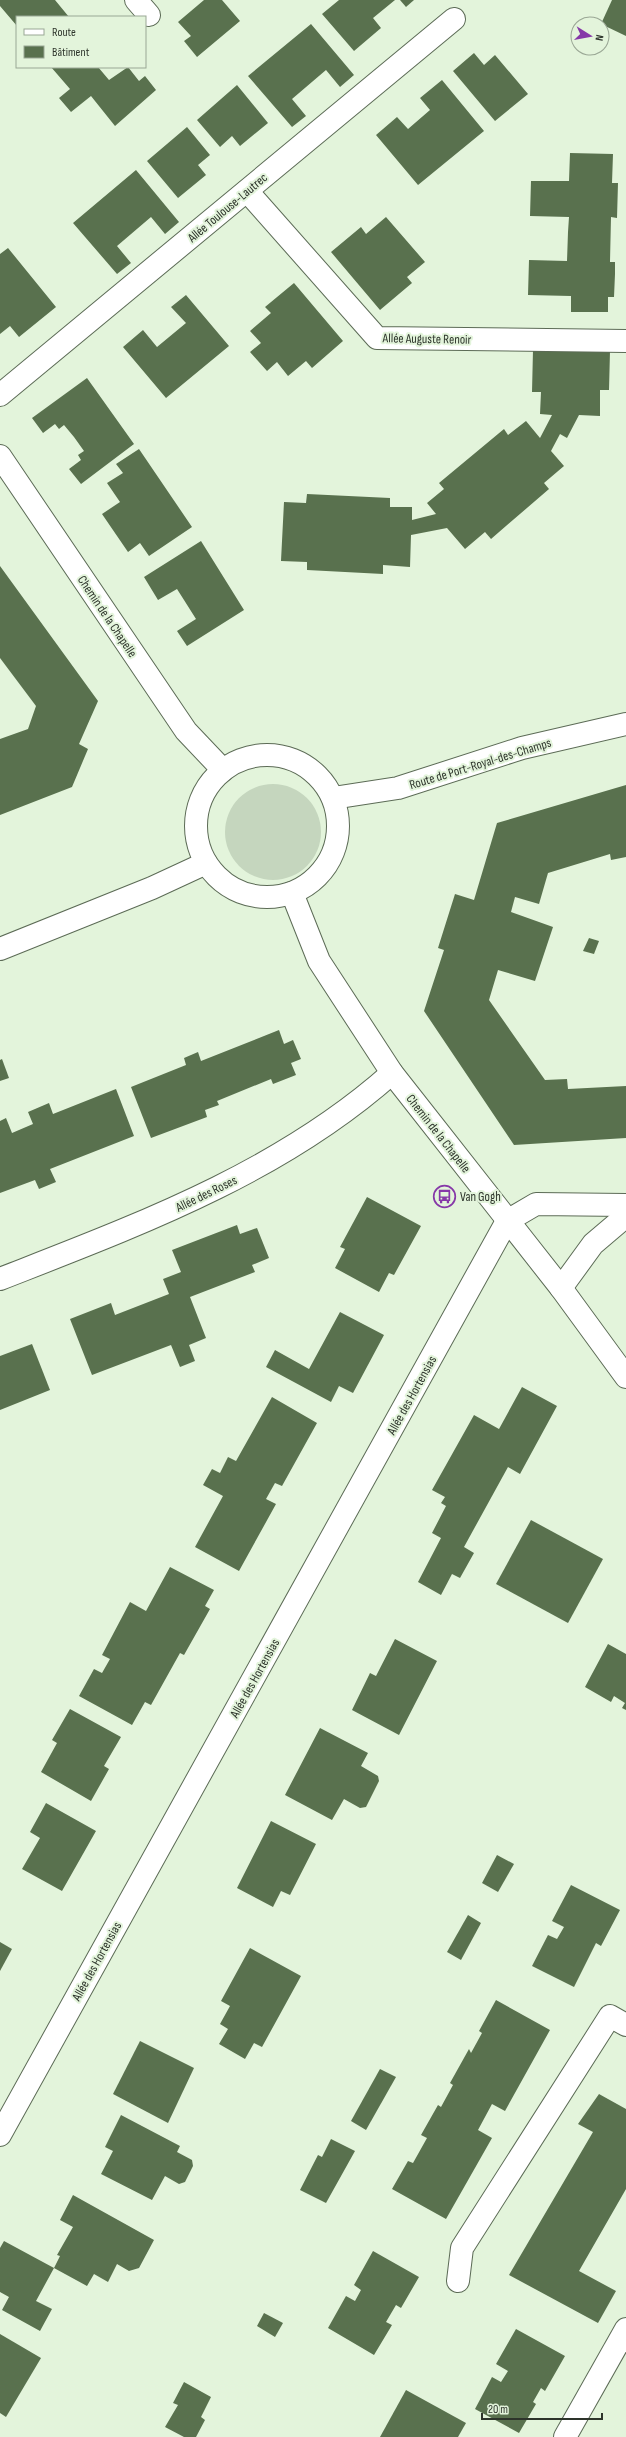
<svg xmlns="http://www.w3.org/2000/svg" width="626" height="2437" font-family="'Sofia Sans Condensed',sans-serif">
<rect width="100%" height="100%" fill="#e3f4db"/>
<!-- green -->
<circle fill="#c5d6be" cx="273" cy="832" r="48"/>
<!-- building -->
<g fill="#59714e">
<polygon points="0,0 55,0 69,17 17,17 17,26 0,6"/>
<polygon points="204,0 222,0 240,21 197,57 184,41 191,36 178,22"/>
<polygon points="339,0 395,0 373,18 381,28 354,51 322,14"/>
<polygon points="400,0 414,0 406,7"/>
<polygon points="612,0 626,0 626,36 601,24"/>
<polygon points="311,24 354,75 340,87 326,70 292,99 306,116 292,127 248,76"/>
<polygon points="474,53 484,65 495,55 528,94 495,121 453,71"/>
<polygon points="51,67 98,67 109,80 128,67 139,81 145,76 156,90 115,126 91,96 71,112 59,98 70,89"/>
<polygon points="442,80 484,131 418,185 376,135 397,117 408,129 430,110 420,98"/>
<polygon points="237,85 268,123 240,146 232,136 220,147 197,120"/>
<polygon points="187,127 210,155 198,165 206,175 178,198 147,161"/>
<polygon points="570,153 613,154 612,183 618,183 617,218 611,217 610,262 615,262 615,274 614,297 608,297 608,312 571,312 571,296 528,295 529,260 567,261 568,232 569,217 530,216 531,181 569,181"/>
<polygon points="136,170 179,222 165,234 151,217 117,246 131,263 117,274 73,223"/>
<polygon points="386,217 425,262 407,277 412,283 380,310 331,252 361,227 366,234"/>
<polygon points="8,248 56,307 19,337 10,326 0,334 0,254"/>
<polygon points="294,283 343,341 312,368 306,361 288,376 277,362 267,371 250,352 261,343 250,331 271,313 265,307"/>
<polygon points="186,295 229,346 166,398 123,347 143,330 157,347 186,323 171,307"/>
<polygon points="533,350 610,351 609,390 600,390 600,416 579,415 567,438 560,434 551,451 564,466 544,483 549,489 491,539 485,532 465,549 447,528 411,535 410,567 383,565 383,574 307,570 307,562 281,561 284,502 306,503 307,494 390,498 390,507 412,507 412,520 436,514 427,503 444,489 439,483 504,429 508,435 526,421 540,438 552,415 540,414 541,392 532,392"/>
<polygon points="87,378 134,444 81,484 69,469 81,460 78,455 84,451 74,437 64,425 59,429 55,424 43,433 32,418"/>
<polygon points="139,449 192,527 149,556 140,543 128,552 102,514 120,502 107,483 123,473 116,464"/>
<polygon points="201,541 244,610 187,646 177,631 196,619 184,600 177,589 158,600 144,577"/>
<polygon points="0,566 98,701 79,744 88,749 72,787 0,815 0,739 28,729 36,706 0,658"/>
<polygon points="626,785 626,857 611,860 610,854 548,873 539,904 515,897 511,912 553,927 535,981 498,970 489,1000 545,1080 567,1079 568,1089 626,1086 626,1138 514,1145 424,1011 444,950 438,948 455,894 474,900 497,823"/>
<polygon points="589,938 599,941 594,954 583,951"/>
<polygon points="279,1030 284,1044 293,1040 301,1059 291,1063 296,1075 273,1084 271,1079 217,1101 219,1105 205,1110 207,1117 151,1138 131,1087 186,1065 184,1058 198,1052 201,1061"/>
<polygon points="2,1059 9,1078 0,1081 0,1060"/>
<polygon points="116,1089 134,1136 50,1169 56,1182 39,1189 35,1180 0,1193 0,1121 6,1118 12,1133 33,1124 28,1112 49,1103 53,1114"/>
<polygon points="367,1197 421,1226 394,1275 389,1273 379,1292 335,1268 345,1249 340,1247"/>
<polygon points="237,1225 240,1234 257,1228 269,1258 252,1265 255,1272 190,1297 206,1338 189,1345 195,1361 180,1367 171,1345 92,1375 70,1319 111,1303 115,1315 169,1294 163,1279 181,1272 172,1250"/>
<polygon points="340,1312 384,1335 353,1393 339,1386 331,1402 266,1367 275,1350 309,1369"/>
<polygon points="32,1344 50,1390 0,1410 0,1356"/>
<polygon points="522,1387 557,1406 520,1474 508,1467 464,1547 474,1553 460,1578 452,1574 441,1595 418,1582 441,1538 432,1533 446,1506 441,1503 445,1497 432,1490 474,1415 499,1429"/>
<polygon points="272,1397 317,1423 282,1486 275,1483 266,1499 276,1504 239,1571 195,1547 223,1496 203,1485 212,1469 220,1473 228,1457 236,1461"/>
<polygon points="531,1520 603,1559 568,1623 496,1584"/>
<polygon points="170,1567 214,1590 205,1606 210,1609 184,1655 180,1653 151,1705 145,1702 132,1725 79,1696 94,1669 102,1673 110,1659 102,1655 130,1602 146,1611"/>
<polygon points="395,1639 437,1661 399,1735 352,1710 370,1673 376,1676"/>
<polygon points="608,1644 626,1654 626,1710 622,1708 625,1703 614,1696 611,1702 585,1687"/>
<polygon points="70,1709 121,1737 104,1766 109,1769 91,1801 41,1772 57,1743 52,1740"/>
<polygon points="320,1728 368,1753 361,1766 378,1776 379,1781 366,1807 360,1808 344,1799 332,1820 285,1795"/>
<polygon points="46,1803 96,1831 62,1891 22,1869 40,1838 30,1832"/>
<polygon points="271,1821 316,1844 290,1895 281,1891 273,1907 237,1888"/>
<polygon points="497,1855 514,1864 498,1892 482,1883"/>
<polygon points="571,1885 620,1910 601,1946 596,1943 574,1987 532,1966 548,1935 557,1939 564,1927 552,1921"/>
<polygon points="468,1915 481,1923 461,1960 447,1952"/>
<polygon points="0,1942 12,1949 0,1971"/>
<polygon points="250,1948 301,1976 262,2047 254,2043 245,2059 219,2044 228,2029 220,2024 230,2006 221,2001"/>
<polygon points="496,2000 550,2030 505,2111 492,2104 478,2130 492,2138 446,2219 392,2189 408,2161 413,2163 427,2138 421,2135 438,2105 441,2107 453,2085 450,2083 469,2049 471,2053 482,2033 479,2031"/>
<polygon points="140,2041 194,2068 168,2123 113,2094"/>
<polygon points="380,2069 396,2077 366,2130 351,2121"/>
<polygon points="599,2094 626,2109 626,2189 579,2271 616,2291 598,2323 509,2275 593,2132 578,2124"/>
<polygon points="121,2115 180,2146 177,2152 192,2160 193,2166 185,2182 179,2184 165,2176 152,2200 101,2174 113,2151 105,2147"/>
<polygon points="331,2139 355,2151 326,2203 300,2190 318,2155 322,2157"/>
<polygon points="73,2195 154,2240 139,2268 129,2271 117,2264 108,2282 94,2274 87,2286 54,2268 60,2256 57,2255 73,2227 60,2220"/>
<polygon points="4,2241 54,2268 36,2301 52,2309 40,2331 2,2310 9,2297 0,2292 0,2248"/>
<polygon points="373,2251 419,2277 401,2308 396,2305 386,2322 392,2325 374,2355 328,2328 346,2296 355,2301 361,2290 354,2285"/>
<polygon points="264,2313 283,2323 275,2337 257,2326"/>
<polygon points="516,2329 565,2356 545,2391 541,2388 533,2402 536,2404 519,2433 475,2409 492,2377 501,2382 508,2371 496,2364"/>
<polygon points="0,2334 41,2358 6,2417 0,2413"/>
<polygon points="184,2382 211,2397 201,2417 205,2420 196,2437 184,2437 165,2427 178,2405 173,2403"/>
<polygon points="406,2390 466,2423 458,2437 380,2437"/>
</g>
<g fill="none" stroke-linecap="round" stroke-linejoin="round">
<defs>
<polyline id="service" points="458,2281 462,2248 610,2016 626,2025"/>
<g id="minor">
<polyline points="136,0 149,15"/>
<polyline points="247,191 377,338 626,341"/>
<polyline points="0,395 454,19"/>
<polyline points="0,456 186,731 223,770"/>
<polyline points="292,893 319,961 392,1073 561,1288 626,1377"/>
<polyline points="507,1221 536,1204 626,1205"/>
<path d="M0,1279c138,-54 280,-106 392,-206"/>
<polyline points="561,1288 593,1244 626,1216"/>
<polyline points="0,2135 507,1221"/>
<polyline points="565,2437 626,2329"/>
</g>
<g id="secondary">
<circle cx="267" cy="826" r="71"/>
<polyline points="333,798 398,788 522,748 626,724"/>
<polyline points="0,949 152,888 206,863"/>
</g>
</defs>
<!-- service casing -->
<use href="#service" stroke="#5c6b56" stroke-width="24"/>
<!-- minor casing -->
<use href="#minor" stroke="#5c6b56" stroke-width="24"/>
<!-- secondary casing -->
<use href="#secondary" stroke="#5c6b56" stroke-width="24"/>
<!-- service -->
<use href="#service" stroke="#fff" stroke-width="22"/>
<!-- minor -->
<use href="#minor" stroke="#fff" stroke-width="22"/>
<!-- secondary -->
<use href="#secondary" stroke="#fff" stroke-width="22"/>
</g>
<!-- icons -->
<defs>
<symbol id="bus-ring" viewBox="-11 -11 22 22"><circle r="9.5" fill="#e3f4db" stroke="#8638a8" stroke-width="1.5"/><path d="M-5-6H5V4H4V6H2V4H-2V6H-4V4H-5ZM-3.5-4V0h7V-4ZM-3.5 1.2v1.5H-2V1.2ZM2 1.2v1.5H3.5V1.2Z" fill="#8638a8"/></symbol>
</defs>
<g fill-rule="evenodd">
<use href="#bus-ring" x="432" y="1184" width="25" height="25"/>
</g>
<g text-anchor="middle" stroke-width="4" stroke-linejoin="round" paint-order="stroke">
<!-- street labels -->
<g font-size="13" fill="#2d342b" stroke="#e3f4db">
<text transform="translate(227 207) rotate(-40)" y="5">Allée Toulouse-Lautrec</text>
<text transform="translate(427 338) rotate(1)" y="5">Allée Auguste Renoir</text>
<text transform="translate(108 616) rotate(56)" y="5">Chemin de la Chapelle</text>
<text transform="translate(480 763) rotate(-17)" y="5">Route de Port-Royal-des-Champs</text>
<text transform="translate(439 1133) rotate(52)" y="5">Chemin de la Chapelle</text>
<text transform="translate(206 1193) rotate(-26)" y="5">Allée des Roses</text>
<text transform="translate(411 1395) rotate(-61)" y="5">Allée des Hortensias</text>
<text transform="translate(254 1678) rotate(-61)" y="5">Allée des Hortensias</text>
<text transform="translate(96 1961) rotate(-61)" y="5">Allée des Hortensias</text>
</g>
<!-- poi labels -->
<g font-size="13" fill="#2d342b" stroke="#e3f4db" text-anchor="start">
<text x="460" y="1201">Van Gogh</text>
</g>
</g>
<!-- legend -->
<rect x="16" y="16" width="130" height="52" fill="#e3f4db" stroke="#9aa795"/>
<rect x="24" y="29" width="20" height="6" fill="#ffffff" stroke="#9aa795"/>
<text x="52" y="36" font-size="12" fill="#2d342b">Route</text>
<rect x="24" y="46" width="20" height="12" fill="#59714e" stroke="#9aa795"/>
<text x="52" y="56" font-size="12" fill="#2d342b">Bâtiment</text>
<!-- north arrow -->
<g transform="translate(590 36) rotate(101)"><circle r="19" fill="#e3f4db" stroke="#9aa795"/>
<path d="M0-3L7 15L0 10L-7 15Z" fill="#8638a8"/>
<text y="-6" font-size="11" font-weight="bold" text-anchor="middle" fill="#2d342b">N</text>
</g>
<!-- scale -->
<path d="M482 2413v6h120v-6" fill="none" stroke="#2d342b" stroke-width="2"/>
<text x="488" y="2413" font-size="12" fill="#2d342b" stroke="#e3f4db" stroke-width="3" paint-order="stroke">20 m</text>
</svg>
